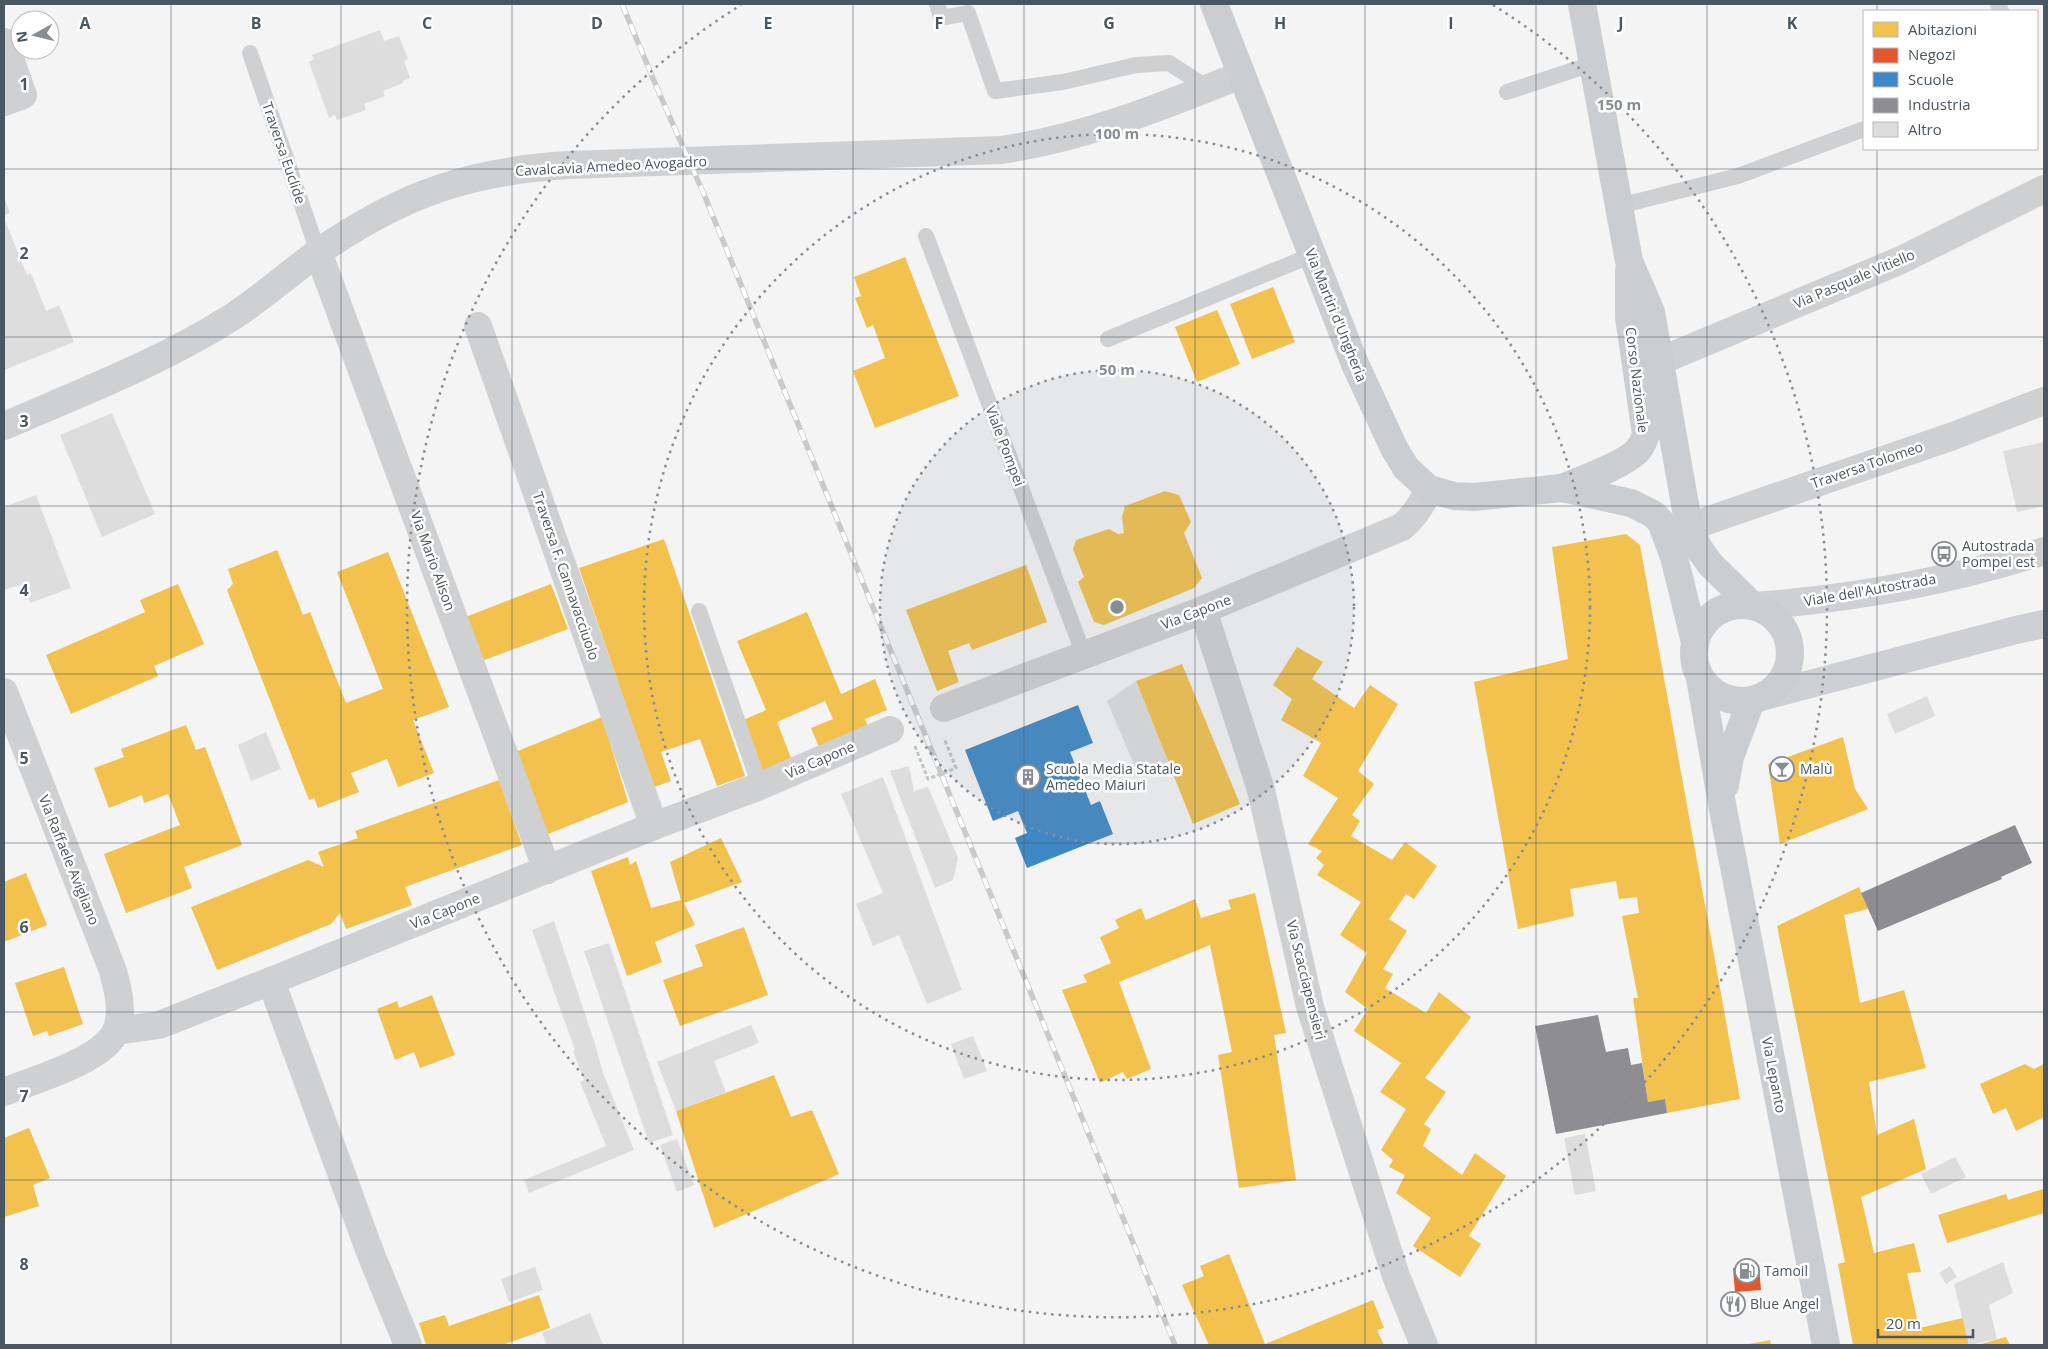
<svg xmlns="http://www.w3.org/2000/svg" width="2048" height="1349" font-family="'Open Sans',sans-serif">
<rect width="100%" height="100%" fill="#f4f4f4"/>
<!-- homes -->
<g fill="#f2c14e">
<polygon points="905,257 959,396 875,428 853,371 885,358 873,325 867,328 855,298 861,296 854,277"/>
<polygon points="1273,287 1295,342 1252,359 1230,304"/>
<polygon points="1217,310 1240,364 1197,382 1175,327"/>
<polygon points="1165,491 1179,495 1191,522 1184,533 1202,578 1194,588 1104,625 1094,622 1078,582 1084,577 1073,549 1076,540 1109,529 1118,534 1124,533 1122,517 1125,506"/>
<polygon points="1626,534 1640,545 1740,1099 1667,1113 1665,1099 1648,1102 1633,998 1638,998 1622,916 1639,913 1637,897 1619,899 1616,881 1570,889 1574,916 1518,929 1474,682 1568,659 1552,547"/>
<polygon points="664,539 745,776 717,786 700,739 661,752 671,781 654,787 579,568"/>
<polygon points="277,550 303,615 310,612 346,703 383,689 337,572 388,552 449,707 413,720 434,773 398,787 387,759 351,773 359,792 318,808 314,798 309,800 227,590 233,584 228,569"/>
<polygon points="1026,565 1047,622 972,650 969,643 948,651 959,682 937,691 906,610"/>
<polygon points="178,584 204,644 154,666 158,676 71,714 46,655 145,612 140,600"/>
<polygon points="551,584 568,629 479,662 463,618"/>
<polygon points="807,612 841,694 875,679 887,710 865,719 870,732 821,752 811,728 833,719 825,701 777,722 793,763 763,776 741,721 766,710 737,641"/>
<polygon points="1297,647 1323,662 1312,679 1354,708 1370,685 1398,704 1358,771 1374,784 1352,815 1360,821 1351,836 1392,860 1405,842 1437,866 1414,899 1406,894 1389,919 1407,931 1383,969 1393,974 1385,988 1426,1013 1439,992 1471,1017 1425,1078 1446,1092 1424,1124 1431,1129 1423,1146 1462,1175 1475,1153 1506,1176 1469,1236 1481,1244 1460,1277 1413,1246 1431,1218 1396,1193 1405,1175 1389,1167 1393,1160 1381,1150 1406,1109 1380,1092 1401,1063 1354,1031 1368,1009 1345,992 1367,953 1340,935 1361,902 1317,875 1324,865 1316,858 1322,851 1308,844 1338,798 1303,776 1321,743 1281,720 1292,699 1273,685"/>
<polygon points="1182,664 1240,804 1193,824 1136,681"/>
<polygon points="602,717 628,802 543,836 515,752"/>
<polygon points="186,725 196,750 205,747 242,845 184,867 192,888 126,913 104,854 180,825 168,794 144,803 142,795 109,808 94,768 124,757 121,749"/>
<polygon points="1843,737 1855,789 1868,809 1780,844 1768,764"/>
<polygon points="499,780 522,845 405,887 412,905 346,929 340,913 331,924 217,970 191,907 308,860 324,867 318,852 358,838 355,831"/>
<polygon points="721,838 742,882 684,903 695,925 655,942 662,962 627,976 591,871 628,857 630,865 636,861 651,908 681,900 670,862"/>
<polygon points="26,873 47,925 4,942 4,882"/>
<polygon points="1859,887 1868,909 1844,915 1860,1003 1904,990 1926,1068 1869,1082 1877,1135 1914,1119 1926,1169 1861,1197 1874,1253 1914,1243 1921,1272 1907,1273 1919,1328 1963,1318 1969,1345 1853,1345 1838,1264 1845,1262 1777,926"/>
<polygon points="1255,893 1286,1033 1274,1035 1296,1180 1239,1188 1218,1055 1232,1052 1210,945 1119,982 1151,1069 1127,1079 1123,1072 1100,1083 1062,990 1087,982 1083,975 1111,963 1100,937 1119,928 1115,920 1141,908 1146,920 1195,899 1201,918 1231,909 1228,900"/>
<polygon points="744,927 768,995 680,1026 663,980 703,966 695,945"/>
<polygon points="64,967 83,1024 49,1036 47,1031 33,1036 15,983"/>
<polygon points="432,995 455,1055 420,1068 414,1052 395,1060 377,1009 397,1001 399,1008"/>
<polygon points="2025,1064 2034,1069 2044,1064 2044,1117 2016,1131 2006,1108 1993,1114 1980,1084"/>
<polygon points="774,1075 791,1117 812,1110 839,1174 714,1228 676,1111"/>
<polygon points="29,1128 50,1178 33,1185 39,1206 4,1217 4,1138"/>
<polygon points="2043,1189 2044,1213 1947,1243 1938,1215 2006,1194 2008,1200"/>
<polygon points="1229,1254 1265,1344 1373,1300 1384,1328 1377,1330 1384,1345 1209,1345 1182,1285 1204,1276 1200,1266"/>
<polygon points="539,1295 550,1328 502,1345 426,1345 419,1323 445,1315 449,1326"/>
<polygon points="2006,1337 2010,1345 1977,1345"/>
<polygon points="1770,1340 1771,1345 1750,1345 1749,1344"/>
</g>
<!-- shops -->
<polygon fill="#e4572e" points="1759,1266 1761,1290 1735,1292 1733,1268"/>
<!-- schools -->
<polygon fill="#3f88c5" points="1078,705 1093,743 1070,752 1091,805 1100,801 1113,834 1027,868 1015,838 1027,833 1018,811 993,821 965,750"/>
<!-- industry -->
<g fill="#8d8d92">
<polygon points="2015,825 2032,863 2001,877 2002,879 1878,931 1861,893"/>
<polygon points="1598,1015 1606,1052 1628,1048 1631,1065 1642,1063 1648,1102 1665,1099 1667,1113 1556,1134 1535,1026"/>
</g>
<!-- building -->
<g fill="#ddddde">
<polygon points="380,30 384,41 399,36 408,59 404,61 410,78 403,81 403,83 383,91 385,96 364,104 366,110 337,120 335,115 329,118 309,62 314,59 312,55"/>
<polygon points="4,197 10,213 4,215"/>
<polygon points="4,218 27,275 31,273 46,311 59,305 74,342 4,370"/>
<polygon points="112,413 155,514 102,537 60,435"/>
<polygon points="2044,442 2044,506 2017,512 2003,451"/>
<polygon points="36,495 71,588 30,603 29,599 25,600 19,585 4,590 4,507"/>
<polygon points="1136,681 1168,762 1138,774 1107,701"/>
<polygon points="1927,696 1935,716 1895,734 1887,714"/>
<polygon points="266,732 281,769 251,781 238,745"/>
<polygon points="909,766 914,791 928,787 958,858 953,880 935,888 890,771"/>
<polygon points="883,777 962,990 927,1004 899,935 873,946 856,904 883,893 841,794"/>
<polygon points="554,921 595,1044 603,1073 634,1150 529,1193 524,1180 606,1146 580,1082 584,1080 573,1051 575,1050 532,930"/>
<polygon points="609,943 673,1135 649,1143 584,951"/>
<polygon points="751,1025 759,1043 714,1061 726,1092 676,1111 657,1062"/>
<polygon points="973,1036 987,1071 964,1079 951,1044"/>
<polygon points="1585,1134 1596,1191 1575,1195 1564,1138"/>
<polygon points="677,1139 694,1185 677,1192 660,1145"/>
<polygon points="1955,1157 1966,1177 1931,1194 1921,1174"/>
<polygon points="2003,1262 2013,1293 1989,1305 1997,1339 1969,1345 1954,1284"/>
<polygon points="1950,1266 1957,1277 1946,1284 1939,1273"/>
<polygon points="535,1267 543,1290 509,1302 501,1279"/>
<polygon points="590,1313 603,1345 547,1345 542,1333"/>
</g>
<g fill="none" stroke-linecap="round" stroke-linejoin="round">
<!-- path -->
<polyline stroke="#bcc7c4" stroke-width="3" stroke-dasharray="4 2.5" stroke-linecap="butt" points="915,746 928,779 956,768 944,738"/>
<!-- service -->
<g stroke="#ced0d2" stroke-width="16">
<polyline points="937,4 941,18 968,13 995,91 1063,82 1136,65 1169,63 1208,88"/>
<polyline points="1998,4 2001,11"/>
<polyline points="250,53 318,252"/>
<polyline points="1507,92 1592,64"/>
<polyline points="1619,206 1738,176 1864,129"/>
<polyline points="926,236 1084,655"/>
<polyline points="1108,339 1312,255"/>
<polyline points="699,611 760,786"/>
</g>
<!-- minor -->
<g stroke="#ced0d2" stroke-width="28">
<polyline points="4,42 23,95 4,102"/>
<polyline points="318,252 547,870"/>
<polyline points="478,326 654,826"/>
<polyline points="1689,527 1953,436 2044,401"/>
<polyline points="1203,610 1261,790 1310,1007 1396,1276 1424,1345"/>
<path d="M944,708l259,-98 199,-83c13,-11 20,-23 27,-38"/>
<polyline points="271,981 370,1252 408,1345"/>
<polyline points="116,1031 159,1025 271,981 654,826 760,786 890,730"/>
</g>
<!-- tertiary -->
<g stroke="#ced0d2" stroke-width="28">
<polyline points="1660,361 1901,260 2044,189"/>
<path d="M4,426c76,-33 155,-63 225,-107 32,-20 60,-46 91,-68 83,-57 149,-80 249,-86l432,-15c84,-12 162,-44 240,-75"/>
<path d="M4,692l109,279c5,19 11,41 3,60 -13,30 -83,49 -112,61"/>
</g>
<!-- secondary -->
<g stroke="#ced0d4" stroke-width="28">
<path d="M1753,606c98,-7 198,-25 291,-55"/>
<polyline points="1765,696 2016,630 2044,624"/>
</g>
<!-- primary -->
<g stroke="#caced1" stroke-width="28">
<polyline points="1214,4 1355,364 1394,448 1406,468 1429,489 1454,496 1474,497 1562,488 1631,503 1653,514 1661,522 1674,557 1695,642"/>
<polyline points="1582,4 1629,261 1651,312 1689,527 1698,547 1710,564 1753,606"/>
<path d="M1562,488c19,-8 62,-23 75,-37 5,-5 7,-11 9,-17l-17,-117v-46"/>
<circle cx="1742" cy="653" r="48"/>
<polyline points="1700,678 1722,804 1826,1345"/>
<polyline points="1725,785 1730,757 1751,701"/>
</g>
<defs>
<polyline id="rail" points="622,4 660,95 703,192 1175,1345"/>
</defs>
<!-- rail casing -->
<use href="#rail" stroke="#c9cacc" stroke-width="5.5"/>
<!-- rail -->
<use href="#rail" stroke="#fff" stroke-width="4" stroke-dasharray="11" stroke-linecap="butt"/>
</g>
<!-- grid -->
<path fill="none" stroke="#4a5661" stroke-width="1" stroke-opacity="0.55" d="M171,4v1341M341,4v1341M512,4v1341M683,4v1341M853,4v1341M1024,4v1341M1195,4v1341M1365,4v1341M1536,4v1341M1707,4v1341M1877,4v7M1877,149v1196M4,169h2040M4,337h2040M4,506h2040M4,674h2040M4,843h2040M4,1012h2040M4,1180h2040"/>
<!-- distance rings -->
<circle cx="1117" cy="607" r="237" fill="#868d94" fill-opacity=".12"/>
<g fill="none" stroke="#868d94" stroke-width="2.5" stroke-dasharray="2.5 5">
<circle cx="1117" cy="607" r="237"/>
<circle cx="1117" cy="607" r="473"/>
<path d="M1493 5A710 710 0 1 1 741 5"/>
</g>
<!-- icons -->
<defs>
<symbol id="bus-ring" viewBox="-11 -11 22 22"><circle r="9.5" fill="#fff" stroke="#868d94" stroke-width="1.5"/><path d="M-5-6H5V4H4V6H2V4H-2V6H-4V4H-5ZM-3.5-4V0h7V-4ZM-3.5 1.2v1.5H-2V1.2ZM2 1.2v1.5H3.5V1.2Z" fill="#868d94"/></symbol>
<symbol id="bar-ring" viewBox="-11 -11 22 22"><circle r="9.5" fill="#fff" stroke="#868d94" stroke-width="1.5"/><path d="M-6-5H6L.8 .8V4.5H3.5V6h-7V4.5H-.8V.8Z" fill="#868d94"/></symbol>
<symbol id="building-ring" viewBox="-11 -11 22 22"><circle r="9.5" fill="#fff" stroke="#868d94" stroke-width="1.5"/><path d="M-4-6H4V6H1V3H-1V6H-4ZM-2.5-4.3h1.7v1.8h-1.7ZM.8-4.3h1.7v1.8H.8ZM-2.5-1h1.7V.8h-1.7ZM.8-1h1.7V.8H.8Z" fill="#868d94"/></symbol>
<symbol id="fuel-ring" viewBox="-11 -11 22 22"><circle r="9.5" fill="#fff" stroke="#868d94" stroke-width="1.5"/><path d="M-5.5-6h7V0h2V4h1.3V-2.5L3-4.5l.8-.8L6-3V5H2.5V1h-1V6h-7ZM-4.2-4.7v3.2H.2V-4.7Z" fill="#868d94"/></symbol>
<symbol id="restaurant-ring" viewBox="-11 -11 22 22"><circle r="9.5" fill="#fff" stroke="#868d94" stroke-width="1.5"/><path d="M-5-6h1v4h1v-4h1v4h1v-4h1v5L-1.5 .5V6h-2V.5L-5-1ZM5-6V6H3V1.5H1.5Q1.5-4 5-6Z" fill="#868d94"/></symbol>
</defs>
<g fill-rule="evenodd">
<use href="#bus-ring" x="1930" y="540" width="28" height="28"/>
<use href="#bar-ring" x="1768" y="755" width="28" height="28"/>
<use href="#building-ring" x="1014" y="763" width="28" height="28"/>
<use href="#fuel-ring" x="1733" y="1257" width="28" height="28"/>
<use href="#restaurant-ring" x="1719" y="1290" width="28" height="28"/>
</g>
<g text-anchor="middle" stroke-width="5" stroke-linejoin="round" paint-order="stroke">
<!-- street labels -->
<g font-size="14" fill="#4a5661" stroke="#fff">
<text transform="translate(284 153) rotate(71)" y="5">Traversa Euclide</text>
<text transform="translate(611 166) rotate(-3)" y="5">Cavalcavia Amedeo Avogadro</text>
<text transform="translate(1854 279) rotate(-23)" y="5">Via Pasquale Vitiello</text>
<text transform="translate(1336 315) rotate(68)" y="5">Via Martiri d'Ungheria</text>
<text transform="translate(1637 380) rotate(83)" y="5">Corso Nazionale</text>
<text transform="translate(1005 446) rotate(69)" y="5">Viale Pompei</text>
<text transform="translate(1867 465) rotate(-19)" y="5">Traversa Tolomeo</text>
<text transform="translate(433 561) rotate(70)" y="5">Via Mario Alison</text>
<text transform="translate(566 576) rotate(71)" y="5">Traversa F. Cannavacciuolo</text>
<text transform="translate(1870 590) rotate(-10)" y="5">Viale dell'Autostrada</text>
<text transform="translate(1196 612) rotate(-21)" y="5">Via Capone</text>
<text transform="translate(820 760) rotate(-23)" y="5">Via Capone</text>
<text transform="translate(69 860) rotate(68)" y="5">Via Raffaele Avigliano</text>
<text transform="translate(445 911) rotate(-22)" y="5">Via Capone</text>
<text transform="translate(1306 980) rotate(76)" y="5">Via Scacciapensieri</text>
<text transform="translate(1774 1075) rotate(79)" y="5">Via Lepanto</text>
</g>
<!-- poi labels -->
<g font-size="14" fill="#4a5661" stroke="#fff" text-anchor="start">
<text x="1962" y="551">Autostrada<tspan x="1962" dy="16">Pompei est</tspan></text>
<text x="1046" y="774">Scuola Media Statale<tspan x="1046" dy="16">Amedeo Maiuri</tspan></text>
<text x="1800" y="774">Malù</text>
<text x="1764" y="1276">Tamoil</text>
<text x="1750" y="1309">Blue Angel</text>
</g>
</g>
<g font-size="16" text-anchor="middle" font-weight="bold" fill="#4a5661" stroke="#fff" stroke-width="5" stroke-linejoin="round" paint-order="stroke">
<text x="85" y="29">A</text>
<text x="256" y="29">B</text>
<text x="427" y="29">C</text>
<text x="597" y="29">D</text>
<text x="768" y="29">E</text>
<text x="939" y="29">F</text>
<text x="1109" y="29">G</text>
<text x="1280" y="29">H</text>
<text x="1451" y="29">I</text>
<text x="1621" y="29">J</text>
<text x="1792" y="29">K</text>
<text x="24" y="90">1</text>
<text x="24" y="259">2</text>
<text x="24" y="427">3</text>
<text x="24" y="596">4</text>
<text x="24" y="764">5</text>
<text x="24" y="933">6</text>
<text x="24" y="1102">7</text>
<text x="24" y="1270">8</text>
</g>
<circle cx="1117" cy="607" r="8" fill="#868d94" stroke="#fff" stroke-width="2.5"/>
<g font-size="15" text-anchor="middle" font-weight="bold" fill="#868d94" stroke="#fff" stroke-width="5" stroke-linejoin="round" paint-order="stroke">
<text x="1619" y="110">150 m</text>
<text x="1117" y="139">100 m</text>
<text x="1117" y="375">50 m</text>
</g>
<!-- border -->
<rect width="2048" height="1349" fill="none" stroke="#4a5661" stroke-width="10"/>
<!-- legend -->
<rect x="1863" y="10" width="175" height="140" fill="#ffffff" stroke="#b7bbc0"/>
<rect x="1873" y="22" width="25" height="15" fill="#f2c14e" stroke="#b7bbc0"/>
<text x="1908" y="35" font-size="15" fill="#4a5661">Abitazioni</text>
<rect x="1873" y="48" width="25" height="15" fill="#e4572e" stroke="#b7bbc0"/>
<text x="1908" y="60" font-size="15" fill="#4a5661">Negozi</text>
<rect x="1873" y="72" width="25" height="15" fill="#3f88c5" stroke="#b7bbc0"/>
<text x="1908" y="85" font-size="15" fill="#4a5661">Scuole</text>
<rect x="1873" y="98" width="25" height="15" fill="#8d8d92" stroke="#b7bbc0"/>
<text x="1908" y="110" font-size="15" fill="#4a5661">Industria</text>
<rect x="1873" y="122" width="25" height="15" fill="#ddddde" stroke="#b7bbc0"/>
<text x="1908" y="135" font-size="15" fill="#4a5661">Altro</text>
<!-- north arrow -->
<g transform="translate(35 35) rotate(262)"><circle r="24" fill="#ffffff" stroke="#b7bbc0"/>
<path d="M0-4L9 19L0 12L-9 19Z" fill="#868d94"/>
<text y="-8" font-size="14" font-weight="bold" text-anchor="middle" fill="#4a5661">N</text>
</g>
<!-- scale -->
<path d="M1878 1329v8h95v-8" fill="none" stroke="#4a5661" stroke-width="2.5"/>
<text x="1886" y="1329" font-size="15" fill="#4a5661" stroke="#ffffff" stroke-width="4" paint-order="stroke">20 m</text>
</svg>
